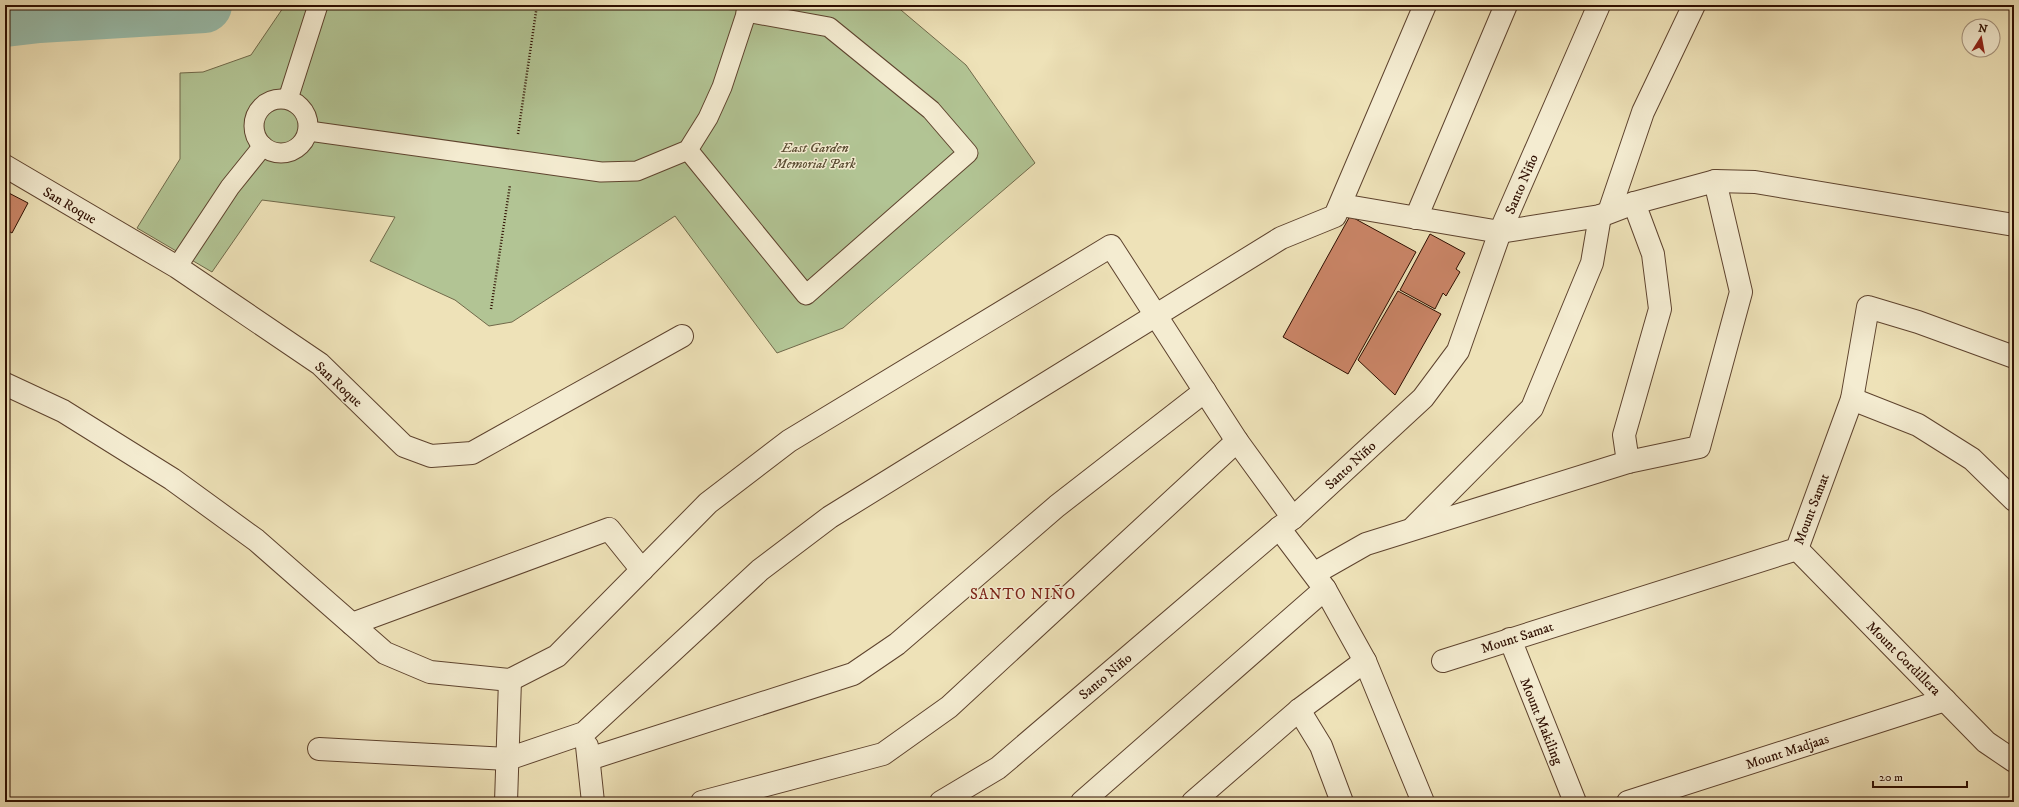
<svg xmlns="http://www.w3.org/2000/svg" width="2019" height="807" font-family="'IM FELL DW Pica',serif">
<rect width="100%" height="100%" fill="#eee2b8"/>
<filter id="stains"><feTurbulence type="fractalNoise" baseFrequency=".005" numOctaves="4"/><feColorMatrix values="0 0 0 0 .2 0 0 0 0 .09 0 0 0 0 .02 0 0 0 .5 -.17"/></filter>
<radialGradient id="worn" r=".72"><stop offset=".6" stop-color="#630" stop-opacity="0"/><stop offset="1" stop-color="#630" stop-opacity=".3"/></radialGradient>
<!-- green -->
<polygon fill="#b2c494" stroke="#70694a" points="285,5 895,5 966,65 1035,163 843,328 777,353 675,216 512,322 489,326 455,300 370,261 395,217 262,200 212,272 137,228 180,159 180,73 203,72 251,55"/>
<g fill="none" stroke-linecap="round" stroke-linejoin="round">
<!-- river -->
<polyline stroke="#99bead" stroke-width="56" points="5,19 39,15 204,5"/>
</g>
<!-- building -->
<g fill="#ca8567" stroke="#2e0e00">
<polygon points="5,97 8,99 5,108"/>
<polygon points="5,191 28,203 12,233 5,229"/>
<polygon points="1350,216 1416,252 1348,374 1283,337"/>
<polygon points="1430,234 1465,253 1456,269 1460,272 1446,296 1443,293 1435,309 1400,290"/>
<polygon points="1398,291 1441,314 1395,395 1358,360"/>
</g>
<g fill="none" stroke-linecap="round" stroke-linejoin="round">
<defs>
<g id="service">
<polyline points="288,99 318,5"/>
<circle cx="281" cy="126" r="27"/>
<polyline points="309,131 601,172 637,171 688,150 708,118 722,87 749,5"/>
<polyline points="688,150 806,295 968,153 931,110 829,27 746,12"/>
<polyline points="177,267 230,187 263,146"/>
</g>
<g id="minor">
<polyline points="5,166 177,267 320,364 404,446 431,456 472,453 682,336"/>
<polyline points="1341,205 1500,232 1600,216 1634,203 1715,181 1755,182 2014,225"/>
<polyline points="1609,212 1643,112 1694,5"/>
<polyline points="1416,218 1506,5"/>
<polyline points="5,384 63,411 172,479 256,540 385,653 430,672 510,680 557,656 708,503 789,441 1111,246 1237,441 1293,518"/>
<polyline points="1852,399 1918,425 1972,459 2014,500"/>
<polyline points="1628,462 1624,435 1660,309 1653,254 1634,203"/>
<polyline points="1414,527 1532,408 1592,263 1600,216"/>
<polyline points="1279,528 1325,589 1365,661 1423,802"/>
<polyline points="1797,549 1986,742 2014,761"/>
<polyline points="1315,573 1366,544 1628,462 1699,447 1741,292 1715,181"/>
<polyline points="352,624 609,529 642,570"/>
<polyline points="1510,639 1575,802"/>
<polyline points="1443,661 1797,549 1852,399 1868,307 1918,322 2014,357"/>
<polyline points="1299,710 1321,746 1342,802"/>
<polyline points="587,746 593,802"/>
<polyline points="319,749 508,759 584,733 760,570 830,517 1281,238 1335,216 1425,5"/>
<polyline points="589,759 853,674 897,644 1057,506 1205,391"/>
<polyline points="506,802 510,680"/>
<polyline points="702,802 883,754 949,707 1237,441"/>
<polyline points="941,802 998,768 1279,528 1293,518 1423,398 1458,351 1500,232 1599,5"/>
<polyline points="1082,802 1325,589"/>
<polyline points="1193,802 1299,710 1365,661"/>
<polyline points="1628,802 1945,700"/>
</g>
</defs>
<!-- service casing -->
<use href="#service" stroke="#5e432e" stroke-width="21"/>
<!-- minor casing -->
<use href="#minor" stroke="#5e432e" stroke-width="24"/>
<!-- path -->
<g stroke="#2e0e00" stroke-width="2.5" stroke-dasharray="1 2" stroke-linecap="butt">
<polyline points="703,5 720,8"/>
<polyline points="518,134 537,5"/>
<polyline points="491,309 510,185"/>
</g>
<!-- service -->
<use href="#service" stroke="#f4ecd1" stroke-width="19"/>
<!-- minor -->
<use href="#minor" stroke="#f4ecd1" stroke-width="22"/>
</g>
<g text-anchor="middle" stroke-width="3" stroke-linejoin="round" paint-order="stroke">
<!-- park labels -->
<g font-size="14" font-style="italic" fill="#5c4e34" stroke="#f4ecd1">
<text x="815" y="152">East Garden<tspan x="815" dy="16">Memorial Park</tspan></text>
</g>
<!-- street labels -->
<g font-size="14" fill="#2e0e00" stroke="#f4ecd1">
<text transform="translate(1521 184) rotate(-67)" y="5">Santo Niño</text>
<text transform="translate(70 205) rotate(30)" y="5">San Roque</text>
<text transform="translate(339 384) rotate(43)" y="5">San Roque</text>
<text transform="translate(1350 465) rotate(-43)" y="5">Santo Niño</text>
<text transform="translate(1811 509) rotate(-69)" y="5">Mount Samat</text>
<text transform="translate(1517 637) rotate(-18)" y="5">Mount Samat</text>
<text transform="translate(1904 658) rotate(45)" y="5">Mount Cordillera</text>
<text transform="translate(1105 676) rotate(-40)" y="5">Santo Niño</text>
<text transform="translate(1542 721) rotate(68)" y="5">Mount Makiling</text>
<text transform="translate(1787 751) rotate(-18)" y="5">Mount Madjaas</text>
</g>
<!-- neighbourhood labels -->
<g font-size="15" letter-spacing="1" fill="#7a1f14" stroke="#f4ecd1">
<text x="1023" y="599">SANTO NIÑO</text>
</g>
</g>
<!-- margin -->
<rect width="2019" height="807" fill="none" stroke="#eee2b8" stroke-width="20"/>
<rect x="6" y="6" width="2007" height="795" fill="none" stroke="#2e0e00" stroke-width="2"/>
<rect x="10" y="10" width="1999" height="787" fill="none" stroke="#2e0e00"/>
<!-- north arrow -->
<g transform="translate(1981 38) rotate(11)"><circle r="19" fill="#f4ecd1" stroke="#a5937d"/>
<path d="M0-3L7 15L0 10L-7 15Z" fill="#8f2418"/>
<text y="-6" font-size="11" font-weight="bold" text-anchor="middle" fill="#2e0e00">N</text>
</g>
<!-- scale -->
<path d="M1873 781v6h94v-6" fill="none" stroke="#2e0e00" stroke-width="2"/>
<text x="1879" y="781" font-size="12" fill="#2e0e00" stroke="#f4ecd1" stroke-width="3" paint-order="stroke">20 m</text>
<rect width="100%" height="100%" filter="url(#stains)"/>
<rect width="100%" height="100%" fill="url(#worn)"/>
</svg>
